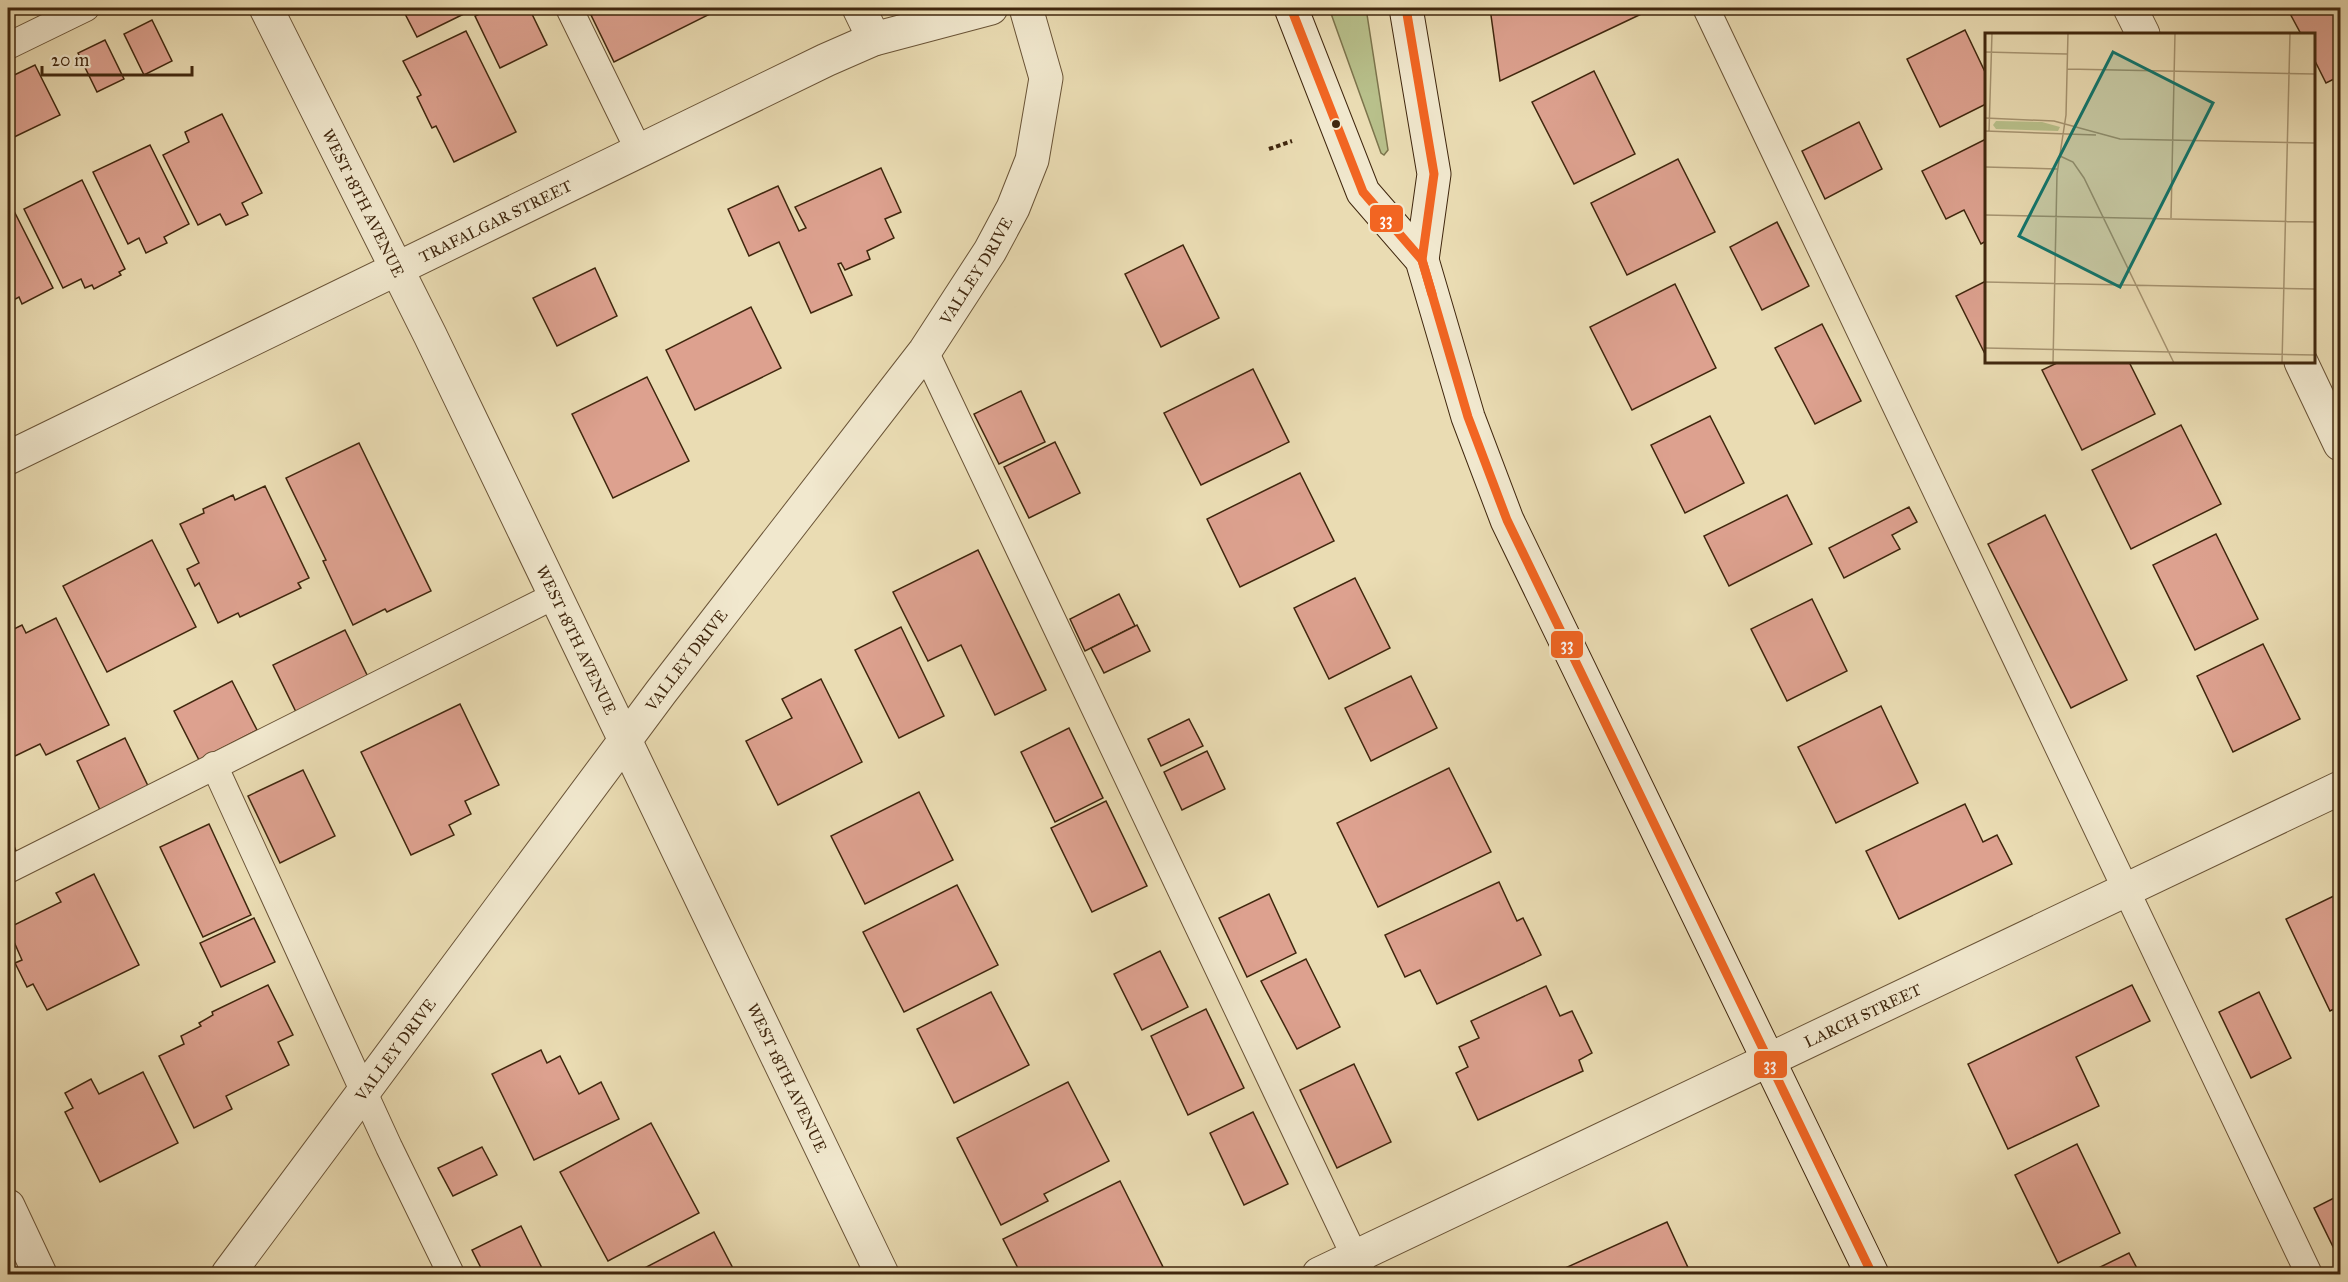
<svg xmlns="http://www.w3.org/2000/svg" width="2348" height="1282" font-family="'IM FELL Great Primer',serif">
<rect width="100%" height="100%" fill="#eadcb3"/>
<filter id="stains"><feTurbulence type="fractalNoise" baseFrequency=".00333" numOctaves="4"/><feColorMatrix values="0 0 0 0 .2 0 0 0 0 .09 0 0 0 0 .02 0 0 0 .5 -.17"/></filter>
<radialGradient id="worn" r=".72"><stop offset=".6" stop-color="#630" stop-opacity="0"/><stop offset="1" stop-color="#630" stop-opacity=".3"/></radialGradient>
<!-- green -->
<polygon fill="#b8c08b" stroke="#7c744c" stroke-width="1.5" points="1329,8 1366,8 1388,150 1384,155 1381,153"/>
<!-- building -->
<g fill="#dda18f" stroke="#40270e" stroke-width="1.5">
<polygon points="8,8 30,8 8,18"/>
<polygon points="402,8 476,8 417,37"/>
<polygon points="493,8 529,8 547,45 500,68 475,16"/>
<polygon points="605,8 717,8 718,10 614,62 591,15"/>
<polygon points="1490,8 1654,8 1500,81"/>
<polygon points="2287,8 2340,8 2340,76 2326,83 2314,59 2314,34 2301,34"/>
<polygon points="152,20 172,61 144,75 124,34"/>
<polygon points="1965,30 1986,74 1986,104 1940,127 1907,59"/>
<polygon points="466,31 516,132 454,162 436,126 432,128 417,97 421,95 403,61"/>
<polygon points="105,40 124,79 97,92 78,53"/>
<polygon points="35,65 60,115 8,140 8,78"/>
<polygon points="1594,71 1635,154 1574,184 1532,102"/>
<polygon points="222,114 262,193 242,203 248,215 226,225 220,214 198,225 163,155 189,142 185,132"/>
<polygon points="1859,122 1882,169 1825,199 1802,151"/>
<polygon points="1986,139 1986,241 1981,244 1964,210 1946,219 1922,171"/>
<polygon points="150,145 189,224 164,237 167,243 146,253 139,238 128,244 93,172"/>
<polygon points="1678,159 1715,232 1627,275 1591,203"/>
<polygon points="881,168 901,212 885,219 894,238 867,251 870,259 845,270 841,263 838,264 852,295 811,313 779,242 749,256 728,209 778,186 799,231 806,228 795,207"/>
<polygon points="82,180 125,269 119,272 121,275 94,289 92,285 85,288 81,279 63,288 24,209"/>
<polygon points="14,211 53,288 22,304 19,297 8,303 8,214"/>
<polygon points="1777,222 1809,286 1762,310 1730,247"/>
<polygon points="1183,245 1219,318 1161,347 1125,274"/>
<polygon points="595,268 617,316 557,346 533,298"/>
<polygon points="1986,281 1986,356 1956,296"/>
<polygon points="1675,284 1716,368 1632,410 1590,327"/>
<polygon points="751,307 781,368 695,410 666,350"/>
<polygon points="1822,324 1861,401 1815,424 1775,348"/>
<polygon points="2059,362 2129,362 2155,414 2082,450 2042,370"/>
<polygon points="1253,369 1289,442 1201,485 1164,413"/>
<polygon points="647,377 689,461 613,498 572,414"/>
<polygon points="1021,391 1045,442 999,464 974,414"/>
<polygon points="1710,416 1744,483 1685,513 1651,445"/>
<polygon points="2181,425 2221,504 2131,549 2092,470"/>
<polygon points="1055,442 1080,493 1029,518 1004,467"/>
<polygon points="359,443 431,591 387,612 385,609 353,625 323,561 326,560 286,478"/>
<polygon points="1300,473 1334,541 1240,587 1207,519"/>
<polygon points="265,486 309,578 298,583 301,588 240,617 238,613 218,623 199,583 195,586 187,569 199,563 180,524 204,513 203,509 233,495 235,500"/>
<polygon points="1787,495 1812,544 1729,586 1704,536"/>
<polygon points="1909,507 1917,522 1892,535 1900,549 1844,578 1829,548"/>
<polygon points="2045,515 2127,680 2071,708 1988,544"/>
<polygon points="2216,534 2258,619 2195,650 2153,565"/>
<polygon points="152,540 196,627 107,672 63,586"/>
<polygon points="978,550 1046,690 995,715 961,645 928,661 893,592"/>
<polygon points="1355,578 1390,648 1329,679 1294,608"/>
<polygon points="1119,594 1135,626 1085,651 1070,619"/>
<polygon points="1812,599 1847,671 1787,701 1751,629"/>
<polygon points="56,618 109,725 46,755 40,744 13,757 8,747 8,632 22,625 26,633"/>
<polygon points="1137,625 1150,651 1104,673 1091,648"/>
<polygon points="901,627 944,716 899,738 855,650"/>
<polygon points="345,630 370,681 298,716 273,665"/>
<polygon points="2263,644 2300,719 2233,752 2197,676"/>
<polygon points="1411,676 1437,728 1371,761 1345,708"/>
<polygon points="821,679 862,762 778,805 746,741 792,718 782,699"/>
<polygon points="232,681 257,730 199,760 174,711"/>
<polygon points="460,704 499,785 465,801 471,814 449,825 454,835 411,855 361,752"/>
<polygon points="1881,706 1918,783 1836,823 1798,747"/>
<polygon points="1189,719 1203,746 1161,766 1148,739"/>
<polygon points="1069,728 1103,798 1055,822 1021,752"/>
<polygon points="125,738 149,788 101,812 77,761"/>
<polygon points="1207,751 1225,789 1182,810 1164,772"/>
<polygon points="1449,768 1491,852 1378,907 1337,823"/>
<polygon points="303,770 335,836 280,863 248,796"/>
<polygon points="919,792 953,860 865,904 831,836"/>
<polygon points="1106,801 1147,886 1092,912 1051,828"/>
<polygon points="1965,804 1983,842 1997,835 2012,864 1899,919 1866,851"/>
<polygon points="209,824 251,915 203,937 160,847"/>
<polygon points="8,832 16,851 8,855"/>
<polygon points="94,874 139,965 47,1010 33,984 27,987 15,963 22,960 8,928 61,902 56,893"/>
<polygon points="1499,882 1517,921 1523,918 1541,955 1437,1004 1420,970 1405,977 1385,935"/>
<polygon points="957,885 998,965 904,1012 863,932"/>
<polygon points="2340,893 2340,1006 2330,1011 2286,919"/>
<polygon points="1269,894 1296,953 1247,977 1219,918"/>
<polygon points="254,918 275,962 221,987 200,943"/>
<polygon points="1160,951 1188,1007 1142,1030 1114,974"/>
<polygon points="1306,959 1340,1027 1297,1049 1261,981"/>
<polygon points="268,985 293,1035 278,1042 289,1065 226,1096 232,1109 194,1128 159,1056 184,1044 181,1036 201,1026 199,1023 213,1015 212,1012"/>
<polygon points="2132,985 2150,1021 2076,1057 2099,1106 2008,1149 1968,1064"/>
<polygon points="1546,986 1560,1016 1572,1011 1592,1053 1579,1060 1583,1071 1478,1120 1456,1073 1468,1067 1459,1047 1479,1038 1471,1021"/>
<polygon points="991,992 1029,1065 954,1103 917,1029"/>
<polygon points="2259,992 2291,1058 2251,1078 2219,1012"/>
<polygon points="1206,1009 1244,1088 1188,1115 1151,1036"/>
<polygon points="541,1050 547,1063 560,1056 579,1094 601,1082 619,1119 534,1160 492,1074"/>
<polygon points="1354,1064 1391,1142 1337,1168 1300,1090"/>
<polygon points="143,1072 178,1143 100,1182 65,1112 73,1108 65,1093 91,1079 99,1094"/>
<polygon points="1068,1082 1109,1161 1044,1194 1048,1201 1001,1225 957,1138"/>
<polygon points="1253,1112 1288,1184 1244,1205 1210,1133"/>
<polygon points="651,1123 699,1213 608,1261 560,1172"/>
<polygon points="2077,1144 2120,1233 2058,1263 2015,1175"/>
<polygon points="482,1147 497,1175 453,1196 438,1168"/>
<polygon points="1120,1181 1163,1267 1147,1274 1021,1274 1003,1239"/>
<polygon points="2340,1195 2340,1261 2314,1208"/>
<polygon points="1667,1222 1691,1274 1552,1274"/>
<polygon points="521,1226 545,1274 484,1274 472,1250"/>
<polygon points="714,1232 736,1274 633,1274"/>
<polygon points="2129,1253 2140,1274 2086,1274"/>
</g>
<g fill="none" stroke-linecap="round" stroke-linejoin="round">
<defs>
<g id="service">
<polyline points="569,8 639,151"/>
<polyline points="1706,8 2309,1274"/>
<polyline points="8,46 86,8"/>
<polyline points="925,351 1363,1274"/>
<polyline points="214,765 389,1147 451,1274"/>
<polyline points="8,870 556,595"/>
</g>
<g id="minor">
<path id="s1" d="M266,8l164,327 452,939"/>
<polyline points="859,8 874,39"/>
<polyline points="2130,8 2143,34"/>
<polyline points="2301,362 2340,444"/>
<path id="s2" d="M8,458l818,-398 48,-21 117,-31"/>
<polyline points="8,1206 40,1274"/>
<path id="s3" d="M228,1274l433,-582 264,-341 65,-100 23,-43 19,-48 14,-82 -20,-70"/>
<path id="s4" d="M1319,1274l1021,-486"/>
</g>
<g id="secondary">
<polyline points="1291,8 1363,192 1422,260 1468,417 1507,520 1872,1274"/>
<polyline points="1406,8 1434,174 1422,260"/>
</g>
</defs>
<!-- service casing -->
<use href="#service" stroke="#6a5437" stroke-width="28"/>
<!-- minor casing -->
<use href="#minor" stroke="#6a5437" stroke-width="35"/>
<!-- secondary casing -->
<use href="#secondary" stroke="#40270e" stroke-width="35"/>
<!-- path -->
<polyline stroke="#40270e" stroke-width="4" stroke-dasharray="4.5 3" stroke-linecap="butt" points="1269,149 1292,141"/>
<!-- service -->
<use href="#service" stroke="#f1e8ce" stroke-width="26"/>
<!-- minor -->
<use href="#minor" stroke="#f1e8ce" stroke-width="33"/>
<!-- secondary -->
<use href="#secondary" stroke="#f1e8ce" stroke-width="33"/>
<defs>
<g id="bus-1">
<polyline points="1291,8 1363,192 1422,260 1468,417 1507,520 1872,1274"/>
<polyline points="1406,8 1434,174 1422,260 1432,294"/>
</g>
</defs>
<!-- bus-1 casing -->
<use href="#bus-1" stroke="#f1e8ce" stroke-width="14"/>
<!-- bus-1 -->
<use href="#bus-1" stroke="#f26522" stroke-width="9"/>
</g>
<!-- markers -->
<circle fill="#40270e" stroke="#f1e8ce" stroke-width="2" cx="1336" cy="124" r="5"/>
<g text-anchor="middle" stroke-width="5" stroke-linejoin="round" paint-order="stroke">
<!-- street labels -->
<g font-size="16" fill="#40270e" stroke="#f1e8ce">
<text dy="6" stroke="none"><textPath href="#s1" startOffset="218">WEST 18TH AVENUE</textPath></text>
<text dy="6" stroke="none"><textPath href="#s2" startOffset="542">TRAFALGAR STREET</textPath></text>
<text dy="6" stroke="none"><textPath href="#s3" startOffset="1252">VALLEY DRIVE</textPath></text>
<text dy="6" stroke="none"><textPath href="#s1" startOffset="704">WEST 18TH AVENUE</textPath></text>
<text dy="6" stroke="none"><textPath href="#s3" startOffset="766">VALLEY DRIVE</textPath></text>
<text dy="6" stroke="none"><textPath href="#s4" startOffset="602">LARCH STREET</textPath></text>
<text dy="6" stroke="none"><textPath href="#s3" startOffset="280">VALLEY DRIVE</textPath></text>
<text dy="6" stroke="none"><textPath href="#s1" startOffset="1190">WEST 18TH AVENUE</textPath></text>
</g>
</g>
<!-- overview -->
<g transform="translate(1985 33)">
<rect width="330" height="330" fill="#eadcb3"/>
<path d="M11,88l46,1 18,5 -2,4 -62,-2 -3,-4z" fill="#b8c08b"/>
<path fill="none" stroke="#a69471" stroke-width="1.5" d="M0,19l82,2M82,36l248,5M0,85l69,3 66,18 195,4M0,98l111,4M4,99l3,-99M75,123l13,6 11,16 90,185M0,134l72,2M0,182l330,7M186,185l4,-185M0,249l330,7M0,315l330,7M68,330l4,-189 9,-59 2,-82M297,330l8,-330"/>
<path fill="#0f766e" fill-opacity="0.15" stroke="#0f766e" stroke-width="3" d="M128,19l100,51 -93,184 -101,-51z"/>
<rect width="330" height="330" fill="none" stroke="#40270e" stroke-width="3"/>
</g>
<g stroke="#f1e8ce" stroke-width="2">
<rect x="1369" y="204" width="35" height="29" rx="6" fill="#f26522"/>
<rect x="1550" y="630" width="34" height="29" rx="6" fill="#f26522"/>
<rect x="1753" y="1050" width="35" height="29" rx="6" fill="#f26522"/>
</g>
<g font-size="16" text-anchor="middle" font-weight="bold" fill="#fff">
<text x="1386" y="225">33</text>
<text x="1567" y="650">33</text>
<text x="1770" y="1070">33</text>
</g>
<!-- margin -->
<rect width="2348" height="1282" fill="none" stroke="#eadcb3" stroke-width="30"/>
<rect x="9" y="9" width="2330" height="1264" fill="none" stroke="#40270e" stroke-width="3"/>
<rect x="15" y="15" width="2318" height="1252" fill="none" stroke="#40270e" stroke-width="1.5"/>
<!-- scale -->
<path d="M42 66v9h150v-9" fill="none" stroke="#40270e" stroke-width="3"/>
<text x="51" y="66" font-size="18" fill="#40270e" stroke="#f1e8ce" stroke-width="4.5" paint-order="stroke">20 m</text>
<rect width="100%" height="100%" filter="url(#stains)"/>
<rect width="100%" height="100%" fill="url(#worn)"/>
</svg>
